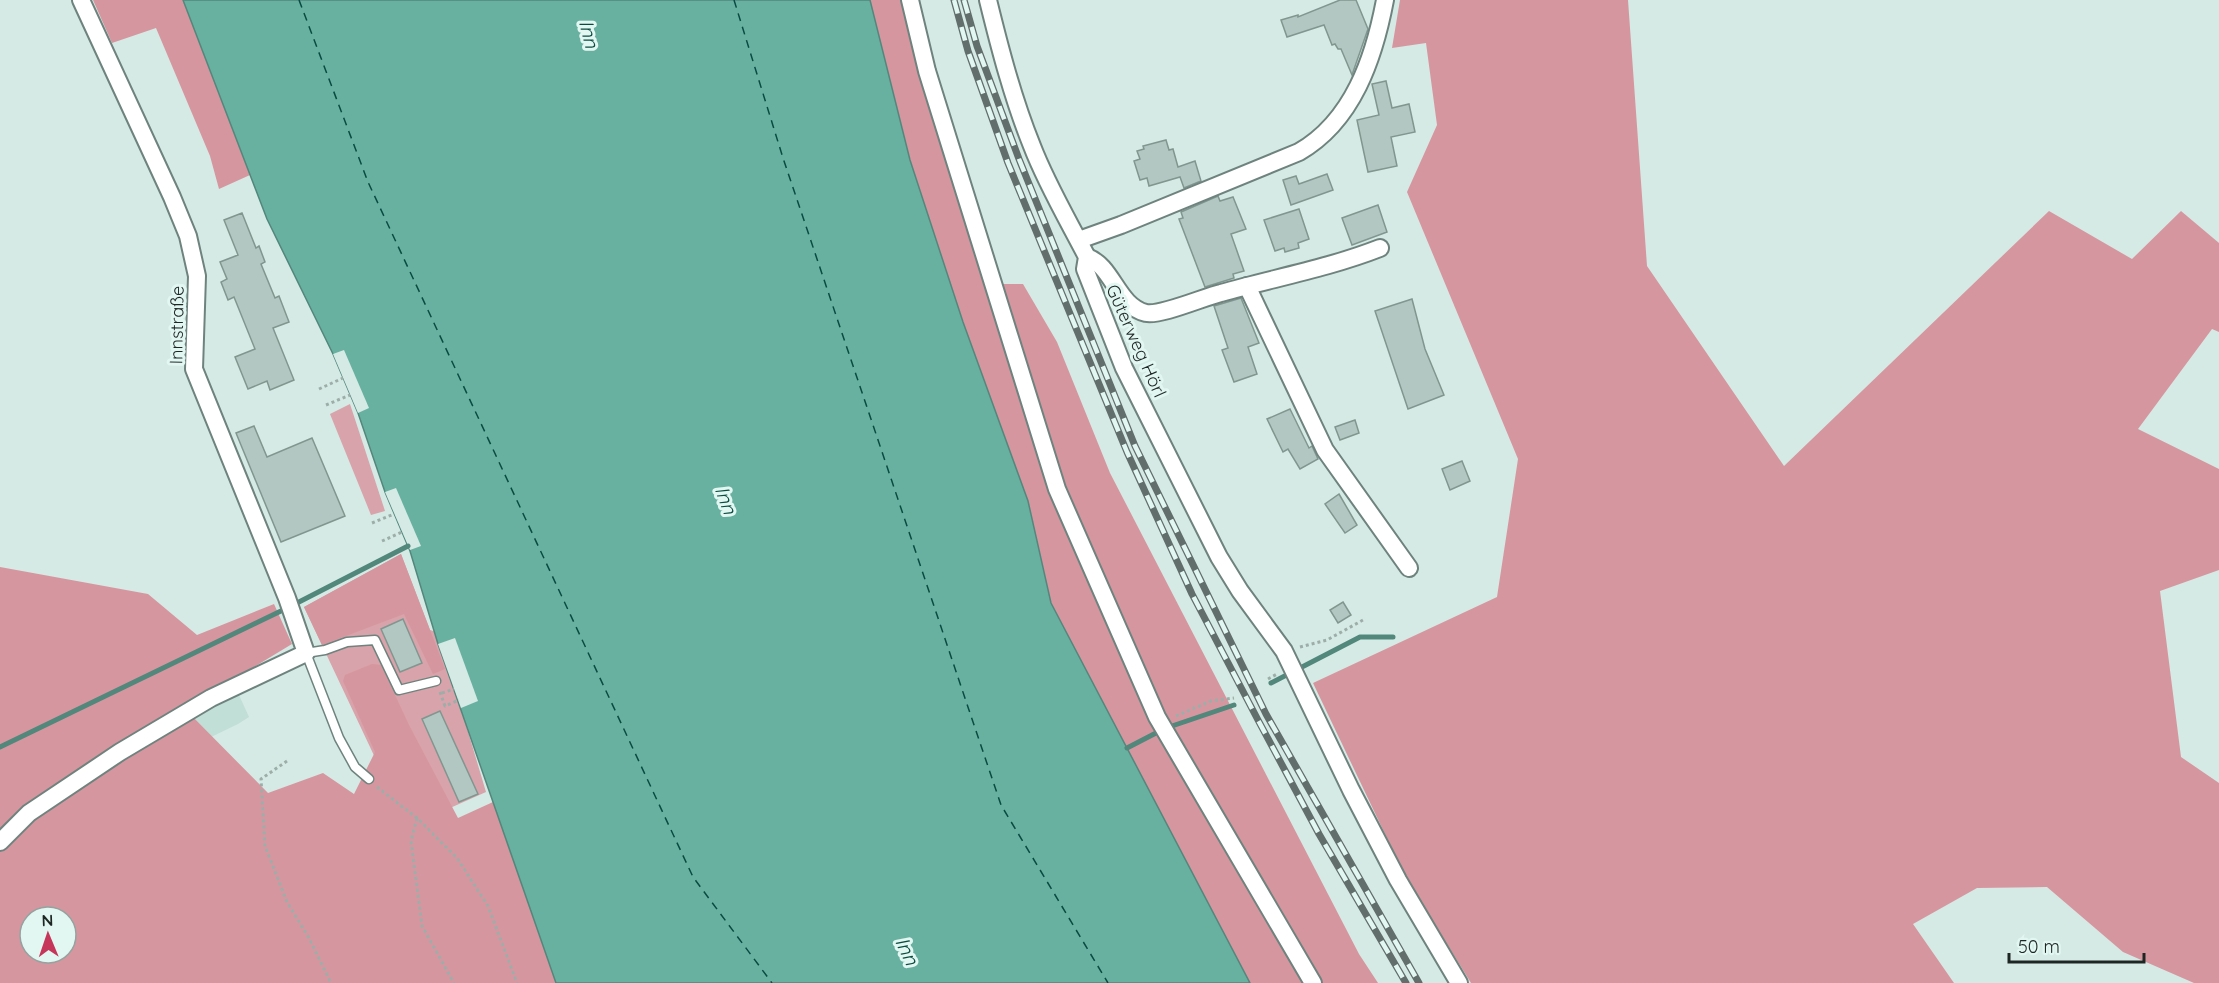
<svg xmlns="http://www.w3.org/2000/svg" width="2219" height="983" font-family="Quicksand,sans-serif">
<rect width="100%" height="100%" fill="#d5eae4"/>
<!-- built -->
<polygon fill="#c1dfd7" points="239,695 249,717 238,724 153,765 139,746 224,700"/>
<!-- green -->
<g fill="#d8a3aa">
<polygon points="350,404 385,511 371,515 330,414"/>
<polygon points="401,554 430,630 455,638 461,708 486,792 432,816 387,783 304,607"/>
</g>
<!-- forest -->
<g fill="#d6969f" fill-rule="evenodd">
<polygon points="93,0 183,0 250,175 219,189 210,156 156,28 112,43"/>
<polygon points="870,0 905,0 989,284 1023,284 1057,342 1110,473 1359,954 1378,983 1250,983 1051,603 1028,501 963,322 910,160"/>
<polygon points="1400,0 1628,0 1647,266 1784,466 2049,211 2132,259 2181,211 2219,243 2219,332 2212,329 2138,429 2219,469 2219,570 2160,591 2181,757 2219,783 2219,983 2194,983 2123,952 2047,887 1977,888 1913,924 1954,983 1471,983 1405,876 1313,683 1497,597 1518,459 1407,192 1437,125 1426,43 1392,48"/>
<polygon points="401,554 445,669 433,674 404,614 322,645 304,607"/>
<path d="M0,567l148,27 49,41 77,-31 18,40 -107,65 83,84 55,-20 31,21 21,-42 -32,-71 2,-6 27,-11 9,1 28,60 49,93 35,-16 63,181h-556zM30,917h36v36h-36z"/>
</g>
<!-- water -->
<polygon fill="#68b1a1" stroke="#52877c" stroke-width="1.5" points="183,0 870,0 910,160 963,322 1028,501 1051,603 1250,983 556,983 438,644 410,551 385,492 358,413 333,354 267,219"/>
<!-- pier -->
<g fill="#d5eae4">
<polygon points="344,350 369,408 358,413 333,354"/>
<polygon points="396,488 421,546 410,550 385,492"/>
<polygon points="455,638 478,701 461,708 438,644"/>
</g>
<g fill="none" stroke-linecap="round" stroke-linejoin="round">
<!-- stream -->
<g stroke="#52877c" stroke-width="5">
<polyline points="297,603 408,546"/>
<polyline points="1271,683 1360,637 1393,637"/>
<polyline points="1172,726 1234,705"/>
<polyline points="0,747 283,610"/>
<polyline points="1127,748 1156,733"/>
</g>
<!-- ferry -->
<g stroke="#094b40" stroke-width="1.5" stroke-dasharray="8 6" stroke-linecap="butt">
<polyline points="299,0 368,182 693,877 772,983"/>
<polyline points="734,0 783,158 1001,805 1108,983"/>
</g>
</g>
<!-- building -->
<g fill="#b2c7c2" stroke="#829690" stroke-width="1.5">
<polygon points="1340,0 1356,0 1368,29 1352,75 1341,49 1338,49 1335,44 1332,45 1324,25 1287,37 1281,20 1298,15 1298,17"/>
<polygon points="1386,81 1392,108 1409,104 1415,132 1391,137 1397,166 1368,172 1357,120 1379,115 1372,84"/>
<polygon points="1166,140 1169,150 1173,149 1178,167 1195,161 1201,181 1184,188 1180,177 1149,186 1147,178 1140,180 1134,161 1140,159 1137,151 1144,149 1143,146"/>
<polygon points="1327,174 1333,190 1291,205 1283,180 1296,176 1299,184"/>
<polygon points="1218,196 1220,201 1233,197 1246,229 1231,234 1244,271 1233,274 1234,278 1205,287 1179,219 1183,218 1181,212"/>
<polygon points="1378,205 1387,232 1352,245 1342,218"/>
<polygon points="1299,209 1309,239 1298,243 1299,248 1285,252 1284,248 1275,251 1264,220"/>
<polygon points="242,213 256,248 259,246 265,262 261,264 275,298 279,296 289,322 273,328 294,380 270,390 267,381 248,389 235,357 255,349 234,297 228,300 221,282 227,279 220,262 238,255 224,220"/>
<polygon points="1241,298 1259,343 1248,347 1257,374 1234,382 1222,350 1228,348 1214,306"/>
<polygon points="1412,299 1425,349 1444,395 1408,409 1375,311"/>
<polygon points="1290,409 1309,448 1312,446 1318,459 1300,469 1288,449 1283,452 1267,419"/>
<polygon points="1355,420 1359,433 1340,440 1335,427"/>
<polygon points="254,426 267,457 312,438 345,516 281,542 236,433"/>
<polygon points="1462,461 1470,481 1450,490 1442,469"/>
<polygon points="1339,494 1357,525 1345,533 1325,504"/>
<polygon points="1343,602 1351,615 1338,623 1330,610"/>
<polygon points="403,619 422,663 400,672 381,629"/>
<polygon points="440,711 478,794 459,802 422,719"/>
</g>
<g fill="none" stroke-linecap="round" stroke-linejoin="round">
<defs>
<polyline id="service" points="369,779 355,767 339,738 306,653 325,650 347,642 375,640 399,690 436,681"/>
<g id="minor">
<polyline points="910,0 927,71 1057,489 1157,717 1313,983"/>
<path d="M988,0c12,49 25,99 44,146 15,39 36,74 55,111l-2,12 39,99 95,189 21,34 44,60 67,139 47,90 61,103"/>
<path d="M1079,240l42,-15 178,-73c54,-31 75,-94 86,-152"/>
<path d="M1087,257c26,9 30,49 59,56 15,3 58,-16 75,-20 53,-15 108,-25 159,-45"/>
<polyline points="1247,286 1325,450 1409,568"/>
<polyline points="0,842 29,813 120,752 211,698 306,653 287,598 194,369 197,276 188,236 172,197 81,0"/>
</g>
</defs>
<!-- service casing -->
<use href="#service" stroke="#6f837e" stroke-width="11"/>
<!-- minor casing -->
<use href="#minor" stroke="#6f837e" stroke-width="20"/>
<!-- path -->
<g stroke="#9daea9" stroke-width="3" stroke-dasharray="3 3" stroke-linecap="butt">
<polyline points="319,389 343,378"/>
<polyline points="326,405 350,395"/>
<polyline points="372,523 394,514"/>
<polyline points="382,541 402,532"/>
<polyline points="1300,647 1327,640 1363,620"/>
<polyline points="1268,679 1277,674"/>
<polyline points="440,692 445,706 459,700"/>
<polyline points="442,693 454,689"/>
<polyline points="1176,716 1211,701 1234,698"/>
<polyline points="287,761 261,779 265,846 287,902 309,938 331,983"/>
<polyline points="377,787 417,818 457,858 488,906 517,983"/>
<polyline points="417,818 411,841 422,926 454,983"/>
</g>
<!-- service -->
<use href="#service" stroke="#fff" stroke-width="8"/>
<!-- minor -->
<use href="#minor" stroke="#fff" stroke-width="16"/>
<defs>
<g id="rail">
<polyline points="954,0 968,51 1008,163 1127,452 1192,594 1258,720 1319,834 1406,983"/>
<polyline points="964,0 977,46 1019,159 1135,446 1266,714 1419,983"/>
</g>
</defs>
<!-- rail casing -->
<use href="#rail" stroke="#616e6b" stroke-width="7"/>
<!-- rail -->
<use href="#rail" stroke="#e2f7f2" stroke-width="4.5" stroke-dasharray="14" stroke-linecap="butt"/>
</g>
<g text-anchor="middle" stroke-width="6" stroke-linejoin="round" paint-order="stroke">
<!-- street labels -->
<g font-size="18" fill="#1e2624" stroke="#e2f7f2">
<text transform="translate(177 325) rotate(-89)" y="6">Innstraße</text>
<text transform="translate(1136 341) rotate(66)" y="6">Güterweg Hörl</text>
</g>
<!-- water labels -->
<g font-size="20" font-style="italic" fill="#094b40" stroke="#e2f7f2">
<text transform="translate(589 34) rotate(76)" y="7">Inn</text>
<text transform="translate(726 500) rotate(70)" y="7">Inn</text>
<text transform="translate(907 951) rotate(65)" y="7">Inn</text>
</g>
</g>
<!-- north arrow -->
<g transform="translate(48 935) rotate(358)"><circle r="28" fill="#e2f7f2" stroke="#94a3a0" stroke-width="1.5"/>
<path d="M0-4.5L10 22L0 15L-10 22Z" fill="#c6365b"/>
<text y="-9" font-size="16" font-weight="bold" text-anchor="middle" fill="#1e2624">N</text>
</g>
<!-- scale -->
<path d="M2009 953v9h135v-9" fill="none" stroke="#1e2624" stroke-width="3"/>
<text x="2018" y="953" font-size="18" fill="#1e2624" stroke="#e2f7f2" stroke-width="4.5" paint-order="stroke">50 m</text>
</svg>
